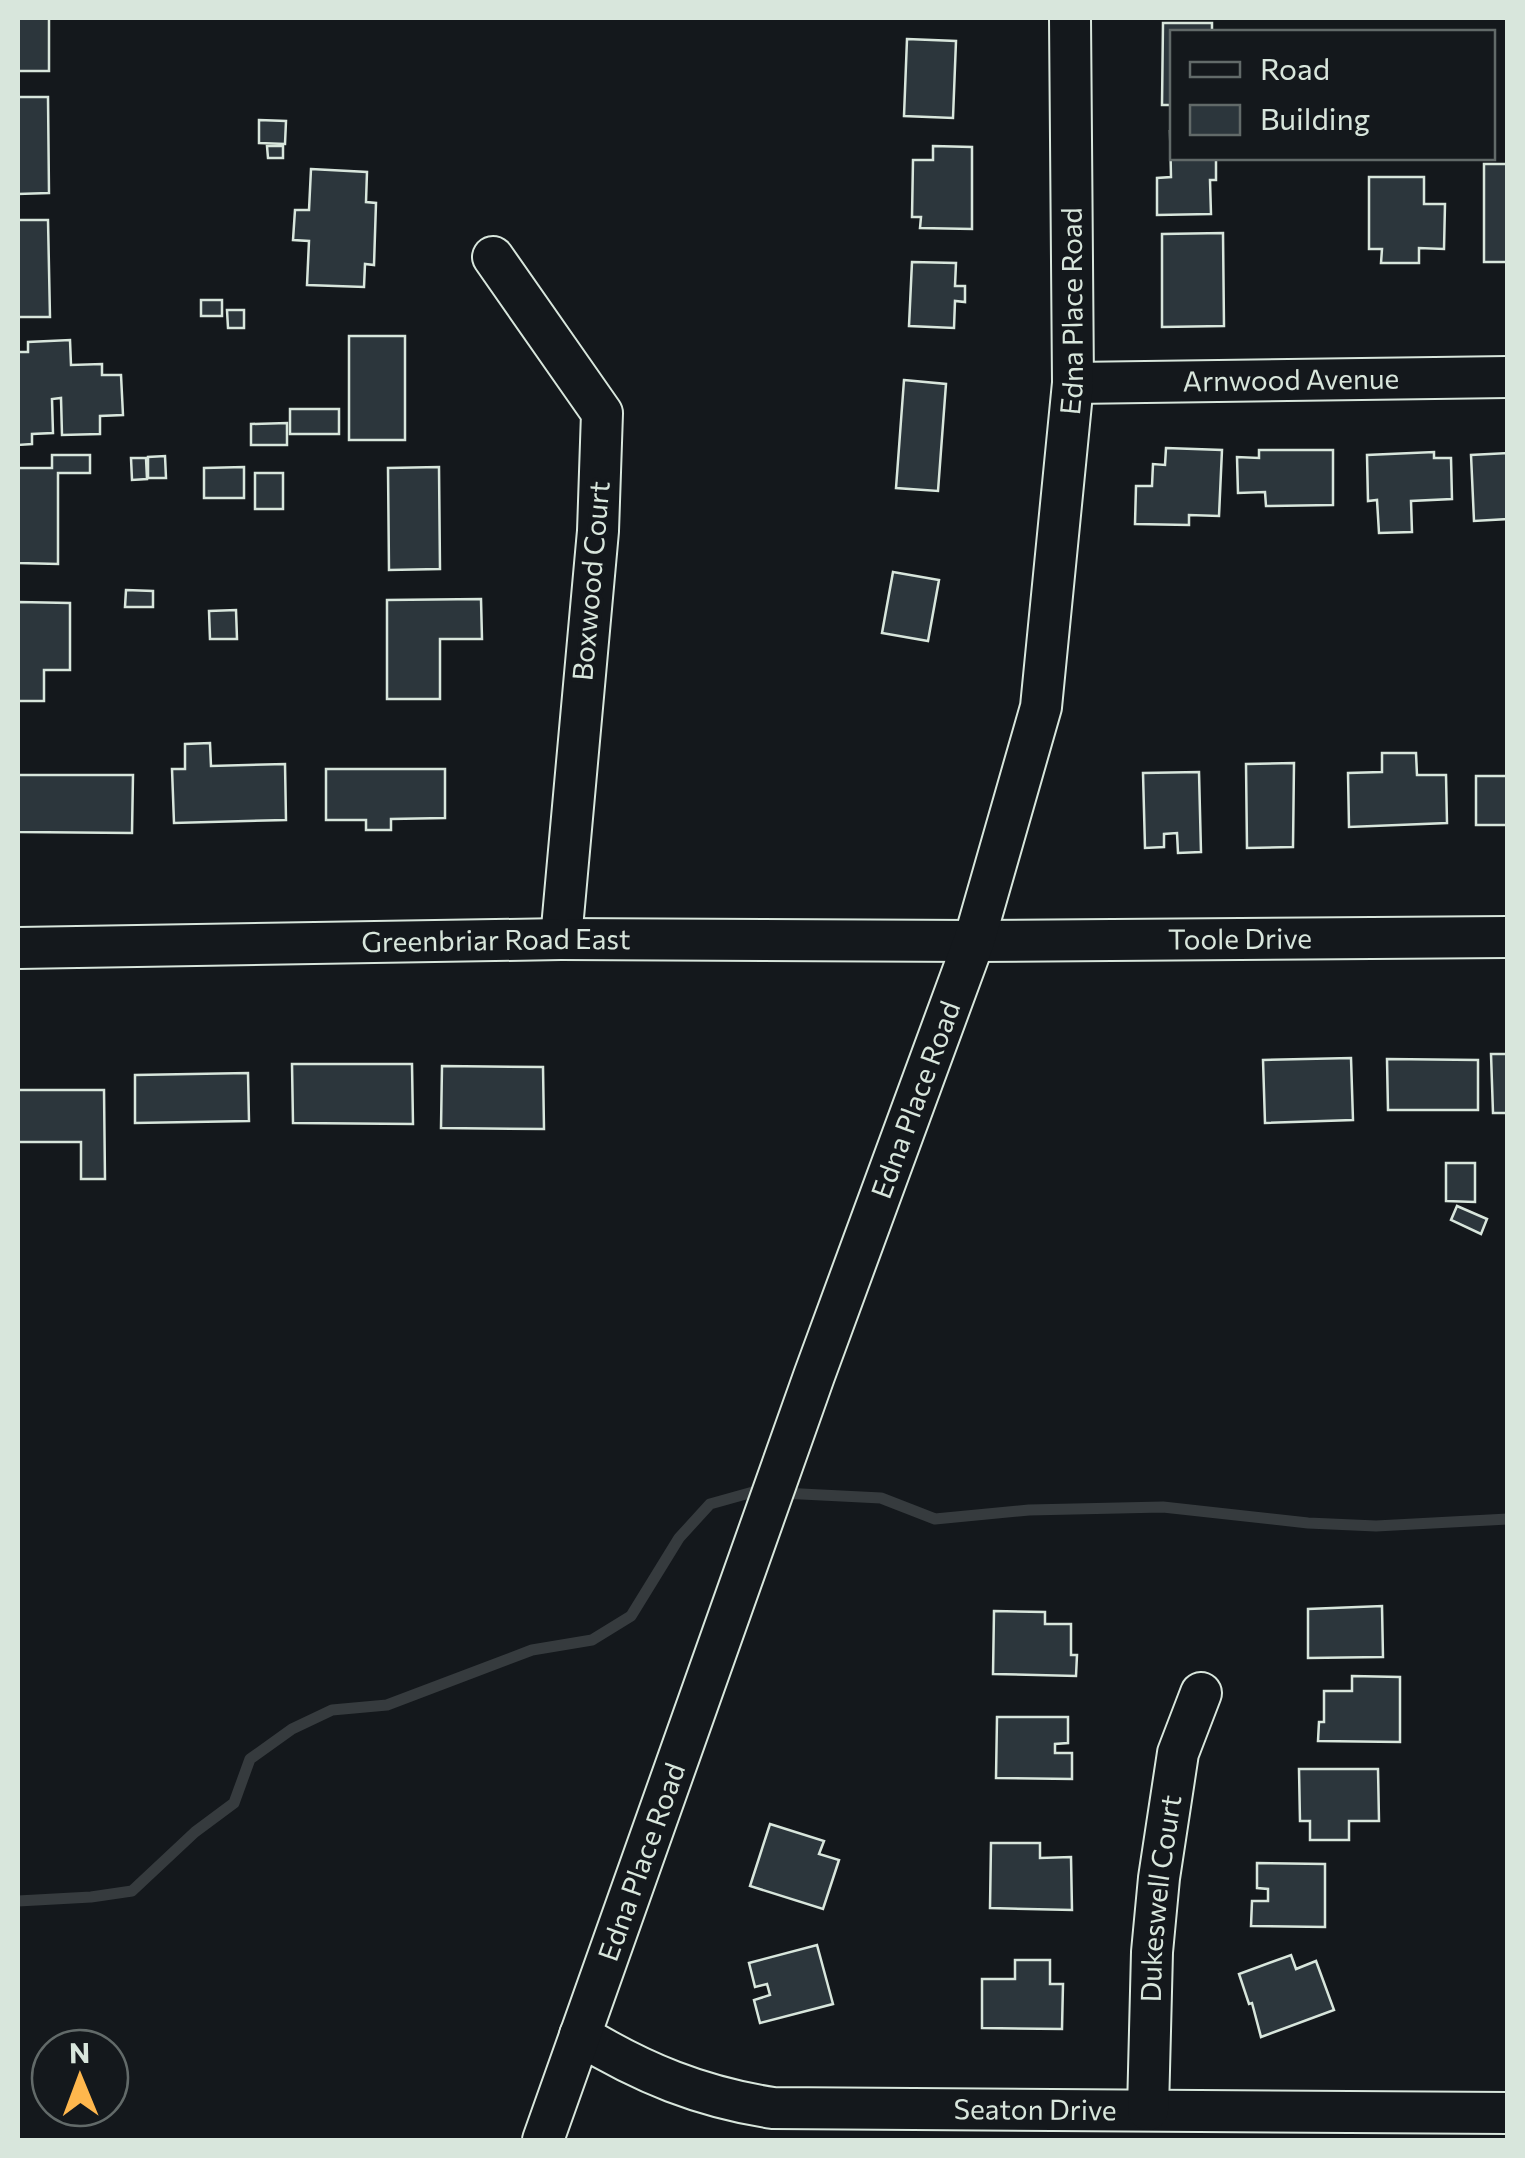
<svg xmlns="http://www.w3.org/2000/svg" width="1525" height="2158" font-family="Commissioner,sans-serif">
<rect width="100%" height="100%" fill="#14181c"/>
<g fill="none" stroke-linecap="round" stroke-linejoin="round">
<!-- stream -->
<g stroke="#363b3e" stroke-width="11">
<polyline points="782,1493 881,1498 935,1519 1029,1510 1163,1507 1308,1523 1376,1526 1508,1519"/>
<polyline points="18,1901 91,1897 132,1891 195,1832 234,1803 250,1759 292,1729 332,1710 387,1705 532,1650 592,1640 631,1616 679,1538 710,1504 753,1492 764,1492"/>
</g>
</g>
<!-- building -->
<g fill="#2c363c" stroke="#d8e6dc" stroke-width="2.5">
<rect x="18" y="18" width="31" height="53"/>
<polygon points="1163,23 1212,23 1212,32 1172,32 1172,105 1162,105"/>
<polygon points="907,39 956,41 953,118 904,116"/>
<polygon points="18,97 48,97 49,193 18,194"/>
<polygon points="259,120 286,121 285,144 259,143"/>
<polygon points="1170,130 1172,158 1216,158 1216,180 1210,180 1211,214 1157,215 1157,178 1171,177"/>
<polygon points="267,146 283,146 283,158 268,158"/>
<polygon points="933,146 972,147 972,229 920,228 921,217 912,217 913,160 933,160"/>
<rect x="1484" y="164" width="24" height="98"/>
<polygon points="311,169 367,172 366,202 376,203 374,265 365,264 364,287 307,285 309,241 293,240 295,210 309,210"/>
<polygon points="1369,177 1424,177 1424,204 1445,204 1444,249 1419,248 1419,263 1381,263 1382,249 1369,249"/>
<polygon points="18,220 48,220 50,317 18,317"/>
<polygon points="1223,233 1224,326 1162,327 1162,234"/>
<polygon points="912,262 956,263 955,286 965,286 965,302 955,301 954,328 909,326"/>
<rect x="201" y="300" width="21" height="16"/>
<polygon points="227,310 244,310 244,328 228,328"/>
<rect x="349" y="336" width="56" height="104"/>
<polygon points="70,340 71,365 102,364 102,375 121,375 123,415 100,416 100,434 62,435 61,398 52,399 53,433 32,434 32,444 18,445 18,352 28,352 28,342"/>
<polygon points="904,380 946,384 938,491 896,488"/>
<rect x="290" y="409" width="49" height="25"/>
<polygon points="287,423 287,445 251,445 251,424"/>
<polygon points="1166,448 1222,450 1219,516 1189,515 1189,525 1135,524 1136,486 1152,486 1153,464 1165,465"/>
<polygon points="1259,450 1333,450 1333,505 1266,506 1265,492 1238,493 1237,457 1259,458"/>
<polygon points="1434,452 1434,458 1451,458 1452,499 1411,501 1412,532 1379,533 1377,500 1368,501 1367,455"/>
<polygon points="1508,453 1508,519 1474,521 1471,455"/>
<polygon points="52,455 90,455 90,473 58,473 58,564 18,563 18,468 52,468"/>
<polygon points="165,456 166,478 148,478 148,457"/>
<polygon points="131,458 146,458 147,479 132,480"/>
<polygon points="244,467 244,498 204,498 204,468"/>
<polygon points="439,467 440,569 389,570 388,468"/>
<rect x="255" y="473" width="28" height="36"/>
<polygon points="893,572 939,580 928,641 882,633"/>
<polygon points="126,590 153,591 153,607 125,607"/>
<polygon points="481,599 482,639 440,639 440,699 387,699 387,600"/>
<polygon points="18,602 70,603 70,670 44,670 44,701 18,701"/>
<polygon points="236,610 237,639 210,639 209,611"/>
<polygon points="210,743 211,766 285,764 286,820 174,823 172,769 185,769 185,744"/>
<polygon points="1382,753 1416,753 1417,775 1446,775 1447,823 1349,827 1348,773 1382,772"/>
<polygon points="1294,763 1293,847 1247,848 1246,764"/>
<polygon points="326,769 445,769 445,818 391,819 391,830 366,830 366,820 326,820"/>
<polygon points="1199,772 1201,852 1178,853 1177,833 1164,834 1164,847 1145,848 1143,773"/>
<polygon points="18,775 133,775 132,833 18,832"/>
<rect x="1476" y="776" width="32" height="49"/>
<polygon points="1491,1054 1508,1054 1508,1113 1493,1113"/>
<polygon points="1351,1058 1353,1120 1265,1123 1263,1060"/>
<polygon points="1387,1059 1478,1060 1478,1110 1388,1110"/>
<polygon points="292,1064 412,1064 413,1124 293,1123"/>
<polygon points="442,1066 543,1067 544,1129 441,1128"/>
<polygon points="248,1073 249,1121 135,1123 135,1075"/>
<polygon points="18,1090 104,1090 105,1179 81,1179 81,1142 18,1142"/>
<polygon points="1446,1163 1475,1163 1475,1202 1446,1201"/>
<polygon points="1457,1206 1487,1219 1481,1234 1451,1220"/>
<polygon points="1382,1606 1383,1657 1308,1658 1308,1609"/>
<polygon points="994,1611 1045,1612 1045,1624 1071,1624 1071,1655 1077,1655 1076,1676 993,1674"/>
<polygon points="1352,1676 1400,1677 1400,1742 1318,1741 1319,1722 1324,1722 1324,1691 1352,1691"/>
<polygon points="997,1717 1068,1717 1068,1743 1055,1744 1055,1753 1072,1753 1072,1779 996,1778"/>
<polygon points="1299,1769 1378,1769 1379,1821 1349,1821 1349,1840 1310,1840 1310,1821 1300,1821"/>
<polygon points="770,1824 824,1841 819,1854 839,1860 823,1909 750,1886"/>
<polygon points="991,1843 1040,1843 1040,1858 1071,1857 1072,1910 990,1908"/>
<polygon points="1257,1863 1325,1864 1325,1927 1251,1926 1252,1901 1268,1901 1268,1889 1257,1888"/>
<polygon points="817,1945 833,2004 760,2023 754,2000 770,1995 767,1984 755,1987 749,1963"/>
<polygon points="1291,1955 1296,1969 1316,1961 1334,2010 1261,2037 1252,2003 1249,2004 1239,1974"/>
<polygon points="1015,1960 1050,1960 1050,1984 1063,1984 1062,2029 982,2028 982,1979 1015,1979"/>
</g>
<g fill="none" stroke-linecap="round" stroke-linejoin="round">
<defs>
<g id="minor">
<polyline points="493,257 602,413 598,531 561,939"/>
<path id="s1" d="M1073,383l435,-6"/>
<path id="s2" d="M18,948l543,-9 413,2 534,-4"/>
<path id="s3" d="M580,2035c62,38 121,62 193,73l735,5"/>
<path id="s4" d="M1148,2110l4,-158 7,-74 19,-125 23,-60"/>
<path id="s5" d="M543,2140l271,-764 160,-435 67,-234 32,-324 -3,-365"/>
</g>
</defs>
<!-- minor casing -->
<use href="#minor" stroke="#d8e6dc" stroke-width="44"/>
<!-- minor -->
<use href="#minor" stroke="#14181c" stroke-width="40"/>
</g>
<g text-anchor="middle" stroke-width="8" stroke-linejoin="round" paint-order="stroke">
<!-- street labels -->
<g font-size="28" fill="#d8e6dc" stroke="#14181c">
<text dy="10" stroke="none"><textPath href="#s5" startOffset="1915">Edna Place Road</textPath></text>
<text dy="10" stroke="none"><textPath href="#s1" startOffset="218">Arnwood Avenue</textPath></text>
<text transform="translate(591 581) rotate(-85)" y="10">Boxwood Court</text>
<text dy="10" stroke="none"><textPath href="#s2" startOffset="1222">Toole Drive</textPath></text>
<text dy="10" stroke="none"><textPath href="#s2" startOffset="478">Greenbriar Road East</textPath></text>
<text dy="10" stroke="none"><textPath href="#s5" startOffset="1105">Edna Place Road</textPath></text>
<text dy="10" stroke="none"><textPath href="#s5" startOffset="295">Edna Place Road</textPath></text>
<text dy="10" stroke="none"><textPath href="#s4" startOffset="212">Dukeswell Court</textPath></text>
<text dy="10" stroke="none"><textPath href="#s3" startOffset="470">Seaton Drive</textPath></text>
</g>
</g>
<!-- border -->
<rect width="1525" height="2158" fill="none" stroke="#d8e6dc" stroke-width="40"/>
<!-- legend -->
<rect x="1170" y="30" width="325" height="130" fill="#14181c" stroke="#626a69" stroke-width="2.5"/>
<rect x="1190" y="62" width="50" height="15" fill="#14181c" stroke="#626a69" stroke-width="2.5"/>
<text x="1260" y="80" font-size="30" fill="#d8e6dc">Road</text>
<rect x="1190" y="105" width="50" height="30" fill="#2c363c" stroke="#626a69" stroke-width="2.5"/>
<text x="1260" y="130" font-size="30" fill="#d8e6dc">Building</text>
<!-- north arrow -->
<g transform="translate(80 2078) rotate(359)"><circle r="48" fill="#14181c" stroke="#626a69" stroke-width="2.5"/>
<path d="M0-8L18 38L0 25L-18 38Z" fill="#ffb74d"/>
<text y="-15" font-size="28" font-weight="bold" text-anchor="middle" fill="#d8e6dc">N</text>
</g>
</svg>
